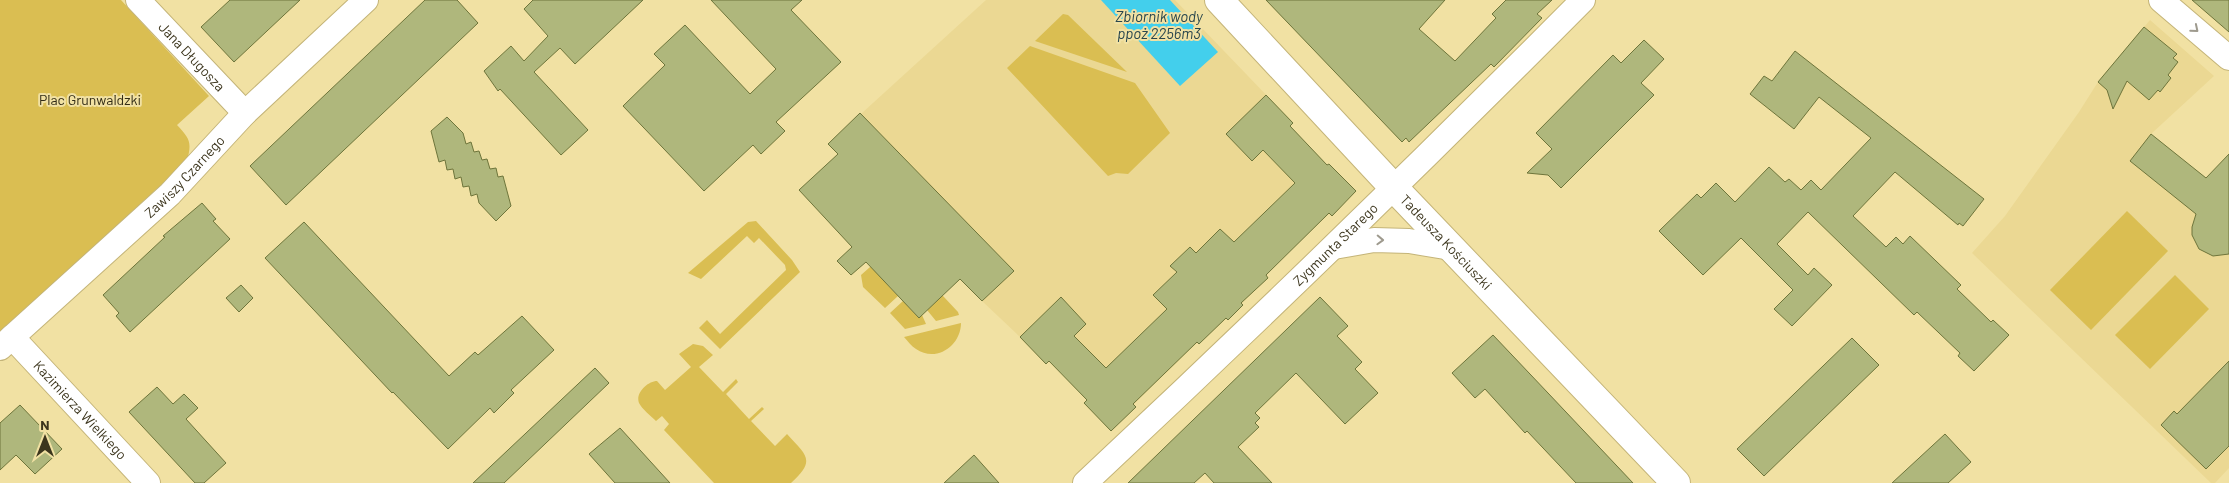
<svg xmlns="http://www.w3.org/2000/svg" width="2229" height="483" font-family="Barlow,sans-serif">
<rect width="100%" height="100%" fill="#f1e1a3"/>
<!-- built -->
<g fill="#ebd893">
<polygon points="986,0 1175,0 1293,123 1290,126 1327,165 1329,164 1356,191 1332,216 1329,214 1266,274 1268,278 1242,303 1243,305 1228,320 1226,319 1199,344 1197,343 1134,404 1136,407 1111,431 1084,403 1087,400 1050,361 1020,337 982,301 828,144"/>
<polygon points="2150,20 2214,76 2151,134 2130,161 2185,205 2229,153 2229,468 2215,483 2211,483 1972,253 2005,216 2079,112 2098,82"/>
</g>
<!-- green -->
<g fill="#dabe52">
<path d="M0,0h121l88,96 -32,29c13,14 15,17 10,36l-187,172z"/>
<polygon points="1063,14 1068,15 1127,72 1035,41"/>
<polygon points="1030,46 1135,83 1170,133 1128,174 1116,173 1108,176 1007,68"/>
<polygon points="2127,211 2168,251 2091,330 2050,290"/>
<polygon points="756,221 792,260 800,272 720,349 699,328 707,320 720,334 786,270 785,265 759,238 754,243 747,236 701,279 688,273 748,222"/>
<polygon points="895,245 882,279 898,296 885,308 863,287 861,275"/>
<polygon points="2175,275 2209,309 2150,369 2115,335"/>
<polygon points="928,280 958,312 959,315 936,321 927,310 938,299"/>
<polygon points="903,301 919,318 922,315 926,324 905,329 890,313"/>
<path d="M961,323c0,23 -25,40 -45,26 -5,-3 -8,-8 -12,-12z"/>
<path d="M693,344l10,2 10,9 -14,12 24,25 13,-13 2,3 -12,12 23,25 13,-12 2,2 -13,12 24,25 12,-12c20,22 29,26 4,49h-77l-50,-53 5,-6 -7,-8 -6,5c-5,-5 -14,-12 -17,-18 -4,-10 9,-22 18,-22l8,9 26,-23 -12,-13z"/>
</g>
<!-- water -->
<polygon fill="#43cfec" points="1101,0 1170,0 1218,52 1180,86"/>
<!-- building -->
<g fill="#afb77c" stroke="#6e753b">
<polygon points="230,0 300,0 234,62 201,27"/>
<polygon points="425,0 457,0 478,23 286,205 250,166"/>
<polygon points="533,0 643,0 575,64 560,48 534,72 588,130 561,155 500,89 498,91 484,71 511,46 524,61 548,36 524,9"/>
<polygon points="711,0 802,0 791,10 841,62 776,122 785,131 761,154 753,145 704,191 623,106 665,65 654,54 685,25 750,94 776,69"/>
<polygon points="1266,0 1445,0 1419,29 1455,61 1496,18 1492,14 1506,0 1552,0 1537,14 1542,18 1494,67 1491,64 1409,142 1406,138 1402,142"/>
<polygon points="2192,0 2229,0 2229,32"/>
<polygon points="2144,27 2177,54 2173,58 2178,62 2168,75 2171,78 2160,92 2158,90 2149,100 2127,81 2113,109 2107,90 2098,82"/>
<polygon points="1644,40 1664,59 1641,83 1654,95 1561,188 1548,175 1527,173 1552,149 1536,133 1613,55 1621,63"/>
<polygon points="1795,51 1984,199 1963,226 1959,223 1958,225 1895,172 1853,216 1886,247 1896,237 1903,244 1910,236 1961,285 1957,289 1991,322 1993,320 2009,335 1974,371 1958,356 1960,353 1917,312 1914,315 1808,212 1777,244 1808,275 1814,268 1832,285 1792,326 1774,309 1793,290 1741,238 1703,275 1659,231 1697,194 1701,198 1716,183 1735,202 1769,167 1785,182 1789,179 1801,190 1811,180 1821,190 1871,138 1819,97 1794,129 1750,94 1764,76 1772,81"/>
<polygon points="1266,95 1293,123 1290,126 1327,165 1329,164 1356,191 1332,216 1329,213 1266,275 1268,278 1241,303 1243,305 1228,320 1226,318 1199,344 1197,342 1133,404 1136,407 1111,431 1084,403 1087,400 1049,361 1046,364 1020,337 1061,297 1086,324 1074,336 1106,368 1167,309 1153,295 1177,272 1170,266 1190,247 1196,253 1220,229 1234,242 1295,183 1263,150 1252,161 1226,134"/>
<polygon points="860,113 1014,271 982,301 960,279 919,318 866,262 851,275 837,261 852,247 799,190 838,154 828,144"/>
<polygon points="447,117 463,133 466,144 471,142 474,152 479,151 482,160 487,159 490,169 496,168 498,177 503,176 511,206 496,221 479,203 477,194 471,196 469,186 463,187 461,177 455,179 453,169 447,170 445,160 439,162 431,131"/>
<polygon points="2151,134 2206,178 2229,154 2229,254 2213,256 2199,249 2192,235 2192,227 2196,214 2130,161"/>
<polygon points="202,203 216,219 213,221 230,239 130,332 116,316 119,313 103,295 165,237 163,236"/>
<polygon points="304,222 449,376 475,352 478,355 522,316 554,350 511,390 514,393 494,413 490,408 448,449 393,392 392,393 265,258"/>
<polygon points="241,285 253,298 239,312 226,298"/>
<polygon points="1320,297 1348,326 1337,336 1362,362 1355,369 1378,393 1345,424 1296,373 1255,413 1260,418 1255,423 1259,427 1238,447 1272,483 1214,483 1205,473 1194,483 1128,483"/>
<polygon points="1493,335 1548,393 1633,483 1576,483 1527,431 1525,433 1485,389 1475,398 1452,373"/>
<polygon points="1852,338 1879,365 1764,476 1737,449"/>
<polygon points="2229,361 2229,446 2206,469 2161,425 2174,411 2177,414"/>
<polygon points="595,368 609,383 504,483 473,483"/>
<polygon points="157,387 173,404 184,394 198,408 186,419 226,463 204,483 195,483 129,412"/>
<polygon points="20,405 62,449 35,474 16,455 0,470 0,423"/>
<polygon points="620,428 670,483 615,483 589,454"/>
<polygon points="1945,434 1971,462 1948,483 1892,483"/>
<polygon points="974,455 999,483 944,483"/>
</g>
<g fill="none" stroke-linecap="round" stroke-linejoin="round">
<defs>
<g id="street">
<path id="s1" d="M138,0l107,113"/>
<polyline points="2161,0 2229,58"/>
<polyline points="1334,247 1374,240 1409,241 1451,248"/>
<path id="s2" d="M12,337l136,146"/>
<path id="s3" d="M0,348l170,-154 75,-81 121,-113"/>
<path id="s4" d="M1085,483c169,-158 335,-319 498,-483"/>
</g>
<g id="secondary">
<path id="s5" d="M1219,0l176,189 281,294"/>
</g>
</defs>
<!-- street casing -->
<use href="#street" stroke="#c4b478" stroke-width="26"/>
<!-- secondary casing -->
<use href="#secondary" stroke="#c4b478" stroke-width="30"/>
<!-- street -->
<use href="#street" stroke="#fff" stroke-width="24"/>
<!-- secondary -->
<use href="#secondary" stroke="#fff" stroke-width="28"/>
</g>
<!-- one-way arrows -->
<defs><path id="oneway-chevron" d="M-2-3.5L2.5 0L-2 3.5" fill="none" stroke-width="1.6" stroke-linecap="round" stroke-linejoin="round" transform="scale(1.25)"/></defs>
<g stroke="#9e9a8e">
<use href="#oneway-chevron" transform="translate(2195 29) rotate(40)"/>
<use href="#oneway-chevron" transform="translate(1380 240) rotate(2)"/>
</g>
<g text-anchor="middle" stroke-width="4" stroke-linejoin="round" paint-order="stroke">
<!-- street labels -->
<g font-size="14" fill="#3c351d" stroke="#f1e1a3">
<text dy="5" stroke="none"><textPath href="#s1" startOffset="78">Jana Długosza</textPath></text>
<text dy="5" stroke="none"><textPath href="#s3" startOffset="252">Zawiszy Czarnego</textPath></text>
<text dy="5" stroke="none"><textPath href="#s5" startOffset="332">Tadeusza Kościuszki</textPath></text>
<text dy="5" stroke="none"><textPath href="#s4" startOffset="346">Zygmunta Starego</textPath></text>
<text dy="5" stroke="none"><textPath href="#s2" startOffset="100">Kazimierza Wielkiego</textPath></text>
</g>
<!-- park labels -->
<g font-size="14" fill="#322c16" stroke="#f1e1a3">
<text x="90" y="105">Plac Grunwaldzki</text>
</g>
<!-- water labels -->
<g font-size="15" font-style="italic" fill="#29464d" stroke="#f1e1a3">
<text x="1159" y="22">Zbiornik wody<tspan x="1159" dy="17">ppoż 2256m3</tspan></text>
</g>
</g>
<!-- north arrow -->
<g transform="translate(45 438)" stroke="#f1e1a3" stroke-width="4" paint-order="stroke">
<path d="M0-4L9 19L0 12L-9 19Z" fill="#3c351d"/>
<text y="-8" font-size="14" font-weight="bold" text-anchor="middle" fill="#3c351d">N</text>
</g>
</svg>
